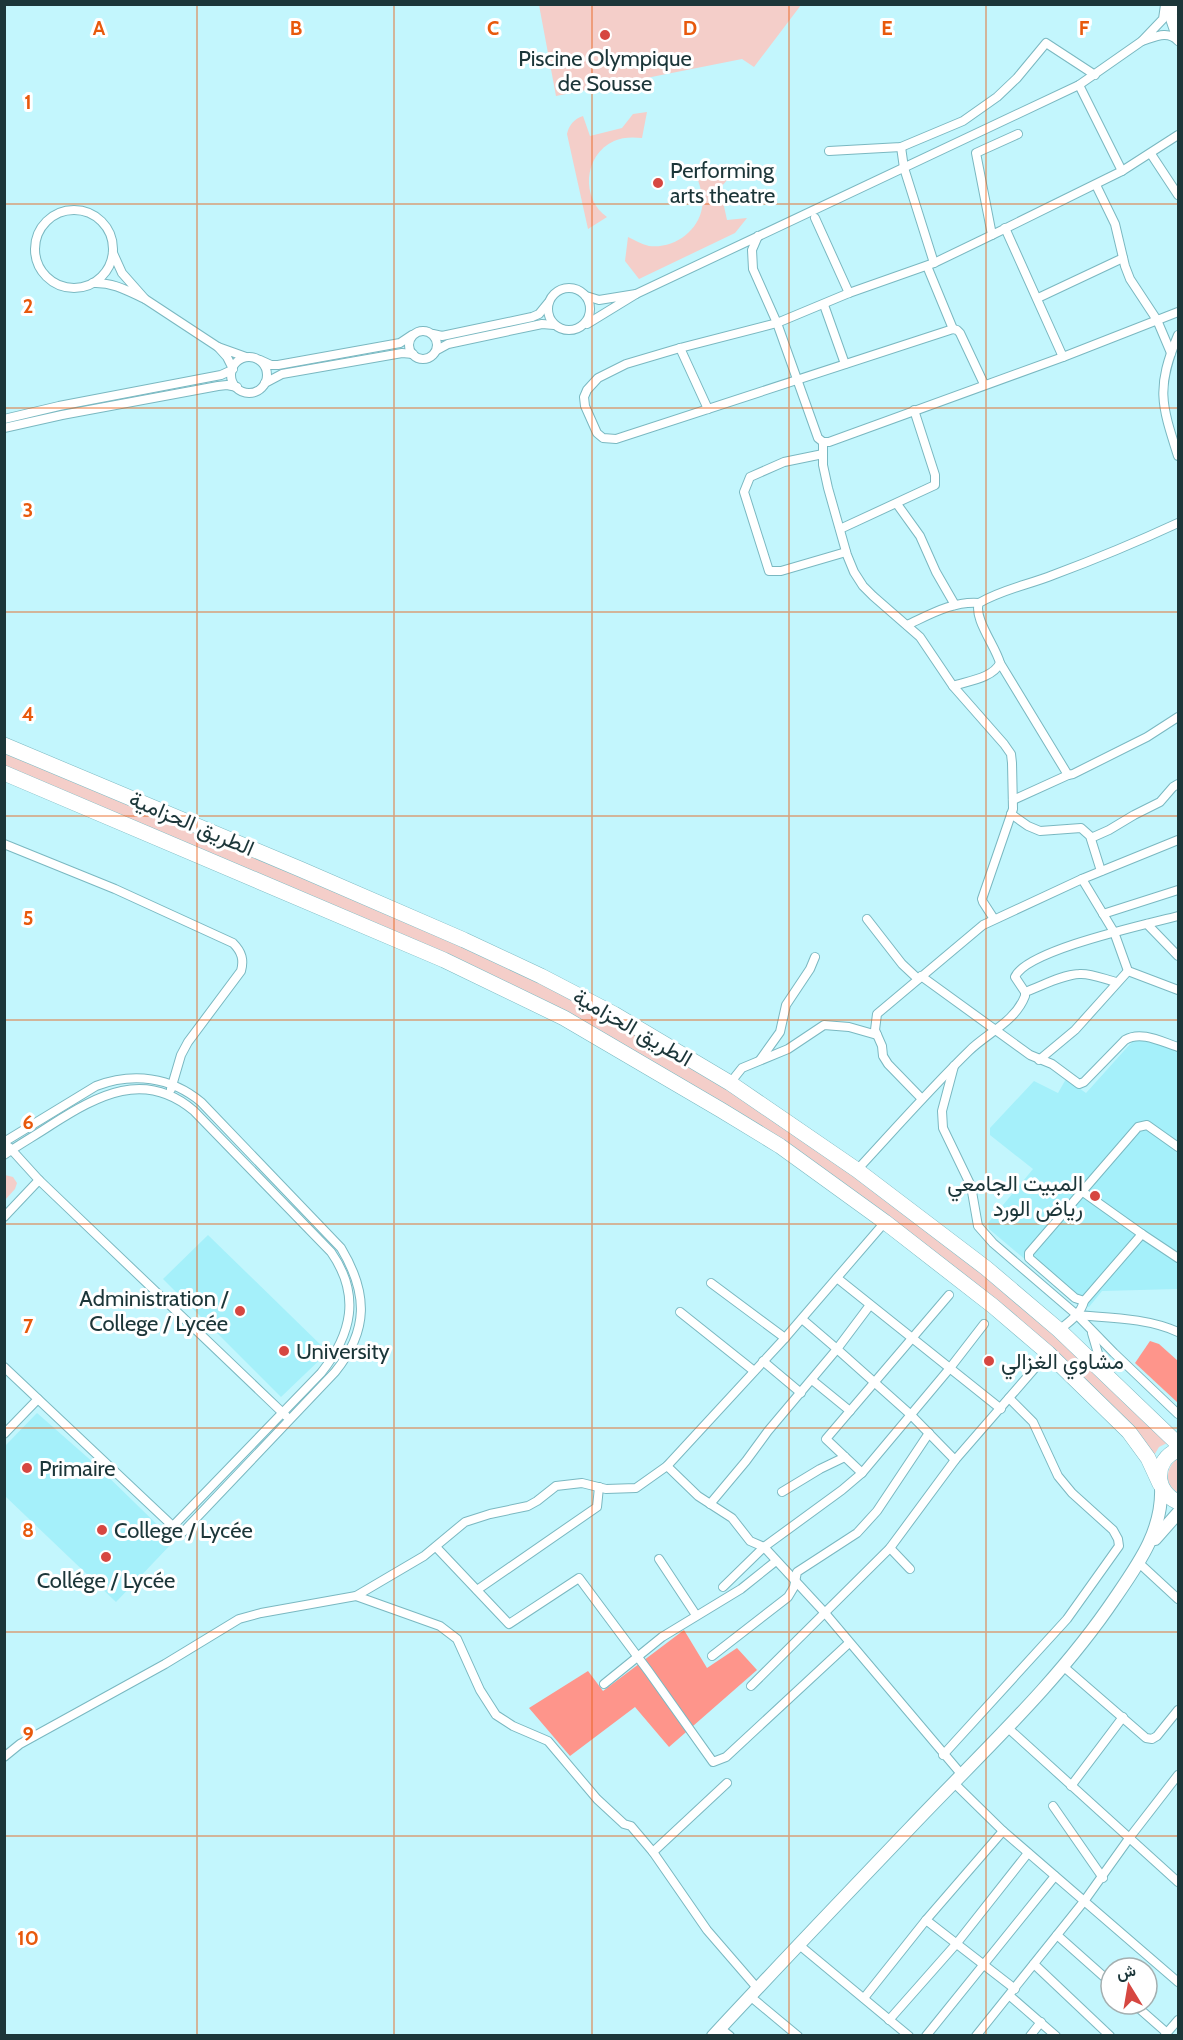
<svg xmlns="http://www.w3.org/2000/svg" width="1183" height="2040" font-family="Cabin,Vazirmatn,sans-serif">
<rect width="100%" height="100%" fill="#c3f6fd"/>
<!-- built -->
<g fill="#a5f0fa">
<polygon points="1140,1040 1178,1050 1178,1289 1102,1291 1089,1307 1077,1303 989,1229 988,1223 1033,1169 990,1135 990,1128 1034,1081 1058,1093 1066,1079 1086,1093 1132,1042"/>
<polygon points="208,1235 328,1352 281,1397 163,1279"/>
<polygon points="37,1413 95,1464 174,1541 116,1602 5,1496 5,1446"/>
</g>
<!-- green -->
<g fill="#f4cec9">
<polygon points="539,5 539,4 801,5 754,67 742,59 556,96"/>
<path d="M647,112l-5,26c-9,-1 -20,-1 -28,3 -31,14 -33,58 -7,76l-19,12 -21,-95c2,-9 7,-15 16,-18l7,20 32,-8 11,-14z"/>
<path d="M725,165l4,13 -9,10 7,32 20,-2 -12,15 -96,46 -14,-18 3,-24c7,3 13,7 21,9 24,3 49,-14 53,-38 2,-9 -1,-18 -4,-28z"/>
<polygon points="5,753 421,928 584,1004 780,1121 1003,1290 1171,1441 1159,1447 1153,1457 960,1274 586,1025 5,769"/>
<polygon points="5,1175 13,1177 17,1183 15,1189 5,1200"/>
<path d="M1178,1458v35c-14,-9 -13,-25 0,-35z"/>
</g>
<!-- forest -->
<g fill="#fe958b">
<polygon points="1150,1341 1159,1344 1178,1361 1178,1403 1135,1363"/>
<polygon points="684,1630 707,1668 737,1648 757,1670 669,1747 635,1707 570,1756 529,1708 588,1671 603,1691"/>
</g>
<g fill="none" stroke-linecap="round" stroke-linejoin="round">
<defs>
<g id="street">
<path d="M1165,5l-2,14 -21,22c13,-4 26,-11 36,0"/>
<polyline points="1079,85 1122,171"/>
<polyline points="1018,134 976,153 992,235 1122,171 1178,135"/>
<polyline points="901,147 904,168 934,263"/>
<polyline points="829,151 901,147 963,121 997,97 1017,78 1046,43 1095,75"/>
<polyline points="1151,154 1178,195"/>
<polyline points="1096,185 1115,224 1125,266 1130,279 1157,320 1171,353"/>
<circle cx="74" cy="249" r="39"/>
<polyline points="815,218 849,293"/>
<polyline points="1005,228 1063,357 1178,312"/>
<polyline points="992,235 934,263 849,293 777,323 818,438 823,442 829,442 1063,357"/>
<polyline points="758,236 752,250 753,269 777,323 680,348 626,364 598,378 587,390 584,397 585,406 597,433 603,438 616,439 953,329 957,330 960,333 984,384"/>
<polyline points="927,266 953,329"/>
<path d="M93,283c20,-1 35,8 52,16l-23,-26 -9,-20"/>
<circle cx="569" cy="309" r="21"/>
<polyline points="636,294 1079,85 1142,41"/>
<polyline points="586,296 599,300 636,294 587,324"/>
<polyline points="1038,298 1123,258"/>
<polyline points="145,299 218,347"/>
<polyline points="824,305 845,364"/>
<circle cx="423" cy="345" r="14"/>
<polyline points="433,334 442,336 532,317 539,314 548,303"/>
<path d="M1178,335c-22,53 -17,68 0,121"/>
<polyline points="680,348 708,409"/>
<polyline points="437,350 448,344 542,324 554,325"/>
<circle cx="249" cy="375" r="18"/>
<polyline points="260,360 271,365 278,365 400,343 412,335"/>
<polyline points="233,369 227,357 218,347 246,357"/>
<polyline points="265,383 282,374 402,353 413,354"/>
<polyline points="4,419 59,406 221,375 232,370"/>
<polyline points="4,428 62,415 218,386 227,385 237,387"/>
<polyline points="823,442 823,465 828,488 847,555 854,572 863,586 873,596 920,637 953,686 1004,744 1011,754 1012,763 1013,809 982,899 983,902 994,919"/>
<polyline points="823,454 784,462 750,477 744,492 769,571 781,571 846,552"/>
<polyline points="897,504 920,536 936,572 955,605"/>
<polyline points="840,529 935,485 935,475 914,410"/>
<path d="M907,625c24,-11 46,-24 72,-22"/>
<polyline points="1000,663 1068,775 1073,774 1147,737 1178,717"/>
<path d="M953,686c15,-5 40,-8 47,-23 -4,-16 -27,-45 -21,-60 24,-14 49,-18 74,-28 43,-16 84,-33 125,-52"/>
<polyline points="1013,800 1068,775"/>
<polyline points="1011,814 1028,826 1040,831 1081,828 1090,836 1101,871"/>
<polyline points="1091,838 1109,830 1134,815 1160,802 1173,787 1178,784"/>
<path d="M4,844l111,45 118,54c9,9 11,17 8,28l-53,71 -7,13 -10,34"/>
<polyline points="1082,879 1114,932 1128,971 1178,990"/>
<polyline points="1103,914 1178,890"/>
<polyline points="867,919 902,964 918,979"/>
<polyline points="1147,924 1178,956"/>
<path d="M921,976l109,79 22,9 27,20 5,-2 41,-42c16,-10 37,2 53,7"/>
<path d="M1025,992c17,-6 36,-17 54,-18 12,-1 25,5 37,8"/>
<polyline points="760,1060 780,1032 786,1005 810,969 815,957"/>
<polyline points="1039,1060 1075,1030 1128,971"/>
<polyline points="954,1066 942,1111 943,1128 971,1186 978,1226 993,1243 1077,1315 1114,1353 1178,1414"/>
<polyline points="730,1083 742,1068 788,1049 824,1025 849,1027 877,1035"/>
<polyline points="922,1099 888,1064 883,1056 882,1046 875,1030 877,1014 983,925 1082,879 1178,840"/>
<path d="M4,1142l92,-56c37,-14 75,-9 105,16l140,146c27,45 28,82 -6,124l-152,160h-4l-175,-165"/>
<polyline points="9,1147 39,1180 286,1416"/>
<path d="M4,1155c16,-11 32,-20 47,-30 47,-30 94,-56 143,-14l137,141c30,43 21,82 -10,121l-148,153"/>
<path d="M857,1170c37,-40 73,-81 112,-119 18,-18 46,-29 56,-55v-4l-10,-15c11,-27 133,-53 163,-61"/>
<polyline points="4,1217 39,1180"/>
<polyline points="1142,1234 1178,1258"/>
<polyline points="837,1278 1001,1409"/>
<polyline points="711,1283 785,1338"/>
<polyline points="1084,1301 1075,1298 1029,1258 1029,1253 1138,1127 1147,1125 1178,1147"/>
<polyline points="870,1305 837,1349 911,1415 955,1460 1048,1353"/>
<polyline points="680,1312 754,1371"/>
<path d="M1077,1315c34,3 70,3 101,17"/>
<path d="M1059,1330c10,-8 22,-16 25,-29l58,-67 -59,-42"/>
<polyline points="1092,1333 1102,1367"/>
<polyline points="763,1361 801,1393"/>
<polyline points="812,1380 850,1411"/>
<polyline points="4,1434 38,1399"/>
<polyline points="667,1466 785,1338 885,1222"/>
<polyline points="862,1473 826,1439 949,1295"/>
<polyline points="782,1492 820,1469 845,1457"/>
<polyline points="710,1504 746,1461 768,1431 837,1349 802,1319"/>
<polyline points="436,1547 509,1624 579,1578 649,1672 713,1762 726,1757 849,1643"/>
<polyline points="890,1548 910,1569"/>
<polyline points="659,1559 696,1615"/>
<polyline points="1139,1563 1178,1599"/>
<polyline points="723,1587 764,1547 842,1490 862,1473 950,1368 984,1324"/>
<polyline points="477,1590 597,1507 599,1487"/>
<polyline points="356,1596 440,1626 457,1639 480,1690 496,1715 513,1726 548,1741 597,1799 624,1824 631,1826 653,1852 707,1930 758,1989"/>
<polyline points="712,1656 788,1597 794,1587 797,1572 857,1533 877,1511 929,1433"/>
<polyline points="1064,1667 1146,1738 1152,1739 1157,1736 1178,1710"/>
<polyline points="604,1684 662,1637 741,1589 776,1561"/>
<polyline points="751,1686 890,1548 955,1460"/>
<polyline points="1008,1728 1178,1882"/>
<polyline points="943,1755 1067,1619 1119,1546 1118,1539 1113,1530 1072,1493 1058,1476 1033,1422 1009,1398"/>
<polyline points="4,1757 20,1744 165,1664 239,1619 261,1613 356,1596 424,1556 465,1522 490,1514 528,1506 537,1501 556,1486 582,1483 606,1489 636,1488 667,1466 698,1496 732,1518 750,1541 764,1547 825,1613 962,1775"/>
<polyline points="954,1783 1003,1831 1178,1982"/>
<polyline points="1071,1786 1123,1717"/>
<polyline points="1053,1806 1103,1878"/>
<polyline points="653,1852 727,1783"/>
<polyline points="926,1920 1015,1989"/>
<polyline points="1057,1935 1111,1983"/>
<polyline points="798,1944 909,2036"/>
<polyline points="1034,1964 1110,2036"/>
<polyline points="1010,1996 1056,2036"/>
<polyline points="751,1997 798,2036"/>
<polyline points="864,1998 926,1920 1003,1831"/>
<polyline points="1134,2004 1167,2033"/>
<polyline points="889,2020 957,1943 1028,1853"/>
<polyline points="720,2028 730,2036"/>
<polyline points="1165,2035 1178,2020"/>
<polyline points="926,2036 1055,1876"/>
<polyline points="976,2036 1085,1900 1130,1837 1178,1775"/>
<polyline points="1030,2036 1041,2022"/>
</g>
<g id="secondary">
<polyline points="1167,4 1178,36"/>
<polyline points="1177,4 1178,8"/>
<polyline points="1155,1539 1178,1513"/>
<path d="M713,2036c65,-70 131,-139 197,-208 71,-75 147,-144 205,-230 24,-35 48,-68 46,-111"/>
</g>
<g id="highway">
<polyline points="4,745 300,869 464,940 541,976 614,1014 730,1083 857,1170 986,1268 1059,1330 1178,1444"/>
<polyline points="4,773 444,960 564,1018 721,1110 780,1146 885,1222 993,1306 1048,1353 1129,1432 1148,1458 1160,1484"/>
<path d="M1178,1450c-25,10 -24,42 0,52"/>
</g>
</defs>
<!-- street casing -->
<use href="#street" stroke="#7ab8c1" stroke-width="10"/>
<!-- secondary casing -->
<use href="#secondary" stroke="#7ab8c1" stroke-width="14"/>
<!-- highway casing -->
<use href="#highway" stroke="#7ab8c1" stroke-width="16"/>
<!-- street -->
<use href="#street" stroke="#fff" stroke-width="8"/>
<!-- secondary -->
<use href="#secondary" stroke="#fff" stroke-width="12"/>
<!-- highway -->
<use href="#highway" stroke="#fff" stroke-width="15"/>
</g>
<!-- grid -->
<path fill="none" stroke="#e8590c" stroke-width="1.5" stroke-opacity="0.55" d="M197,4v2032M394,4v2032M592,4v2032M789,4v2032M986,4v2032M4,204h1174M4,408h1174M4,612h1174M4,816h1174M4,1020h1174M4,1224h1174M4,1428h1174M4,1632h1174M4,1836h1174"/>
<!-- markers -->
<g fill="#d64741" stroke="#fff" stroke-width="2">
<circle cx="605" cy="35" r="6"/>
<circle cx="658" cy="183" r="6"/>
<circle cx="1095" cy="1196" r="6"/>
<circle cx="240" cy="1311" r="6"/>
<circle cx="284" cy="1351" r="6"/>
<circle cx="989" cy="1361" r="6"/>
<circle cx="27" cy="1468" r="6"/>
<circle cx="102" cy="1530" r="6"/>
<circle cx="106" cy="1557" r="6"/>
</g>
<g text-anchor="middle" stroke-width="6" stroke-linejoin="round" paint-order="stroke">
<!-- poi labels -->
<g font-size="22" fill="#1c3639" stroke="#fff" text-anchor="start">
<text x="605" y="66" text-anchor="middle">Piscine Olympique<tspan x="605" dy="25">de Sousse</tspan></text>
<text x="670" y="178">Performing<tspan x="670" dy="25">arts theatre</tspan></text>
<text x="1083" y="1191" text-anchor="end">المبيت الجامعي<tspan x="1083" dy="25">رياض الورد</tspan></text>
<text x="228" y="1306" text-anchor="end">Administration /<tspan x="228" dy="25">College / Lycée</tspan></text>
<text x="296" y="1359">University</text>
<text x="1001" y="1369">مشاوي الغزالي</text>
<text x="39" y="1476">Primaire</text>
<text x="114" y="1538">College / Lycée</text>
<text x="106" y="1588" text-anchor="middle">Collége / Lycée</text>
</g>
<!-- street labels -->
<g font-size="22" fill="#1c3639" stroke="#fff">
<text transform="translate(192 823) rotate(23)" y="8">الطريق الحزامية</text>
<text transform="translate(633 1027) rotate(30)" y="8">الطريق الحزامية</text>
</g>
</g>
<g font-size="20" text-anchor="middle" font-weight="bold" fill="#e8590c" stroke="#fff" stroke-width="6" stroke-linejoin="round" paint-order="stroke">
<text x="99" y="35">A</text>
<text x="296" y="35">B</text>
<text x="493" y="35">C</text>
<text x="690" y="35">D</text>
<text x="887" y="35">E</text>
<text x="1084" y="35">F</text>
<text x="28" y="109">1</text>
<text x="28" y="313">2</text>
<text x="28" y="517">3</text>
<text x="28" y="721">4</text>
<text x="28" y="925">5</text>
<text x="28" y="1129">6</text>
<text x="28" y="1333">7</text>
<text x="28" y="1537">8</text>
<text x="28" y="1741">9</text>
<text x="28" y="1945">10</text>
</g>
<!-- border -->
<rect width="1183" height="2040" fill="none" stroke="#1c3639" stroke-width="12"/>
<!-- north arrow -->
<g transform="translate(1129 1986) rotate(349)"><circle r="28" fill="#ffffff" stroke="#a4afb0" stroke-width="1.5"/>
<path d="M0-4.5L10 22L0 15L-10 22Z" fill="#d64741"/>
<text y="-9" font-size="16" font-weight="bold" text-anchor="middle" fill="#1c3639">ش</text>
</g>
</svg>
